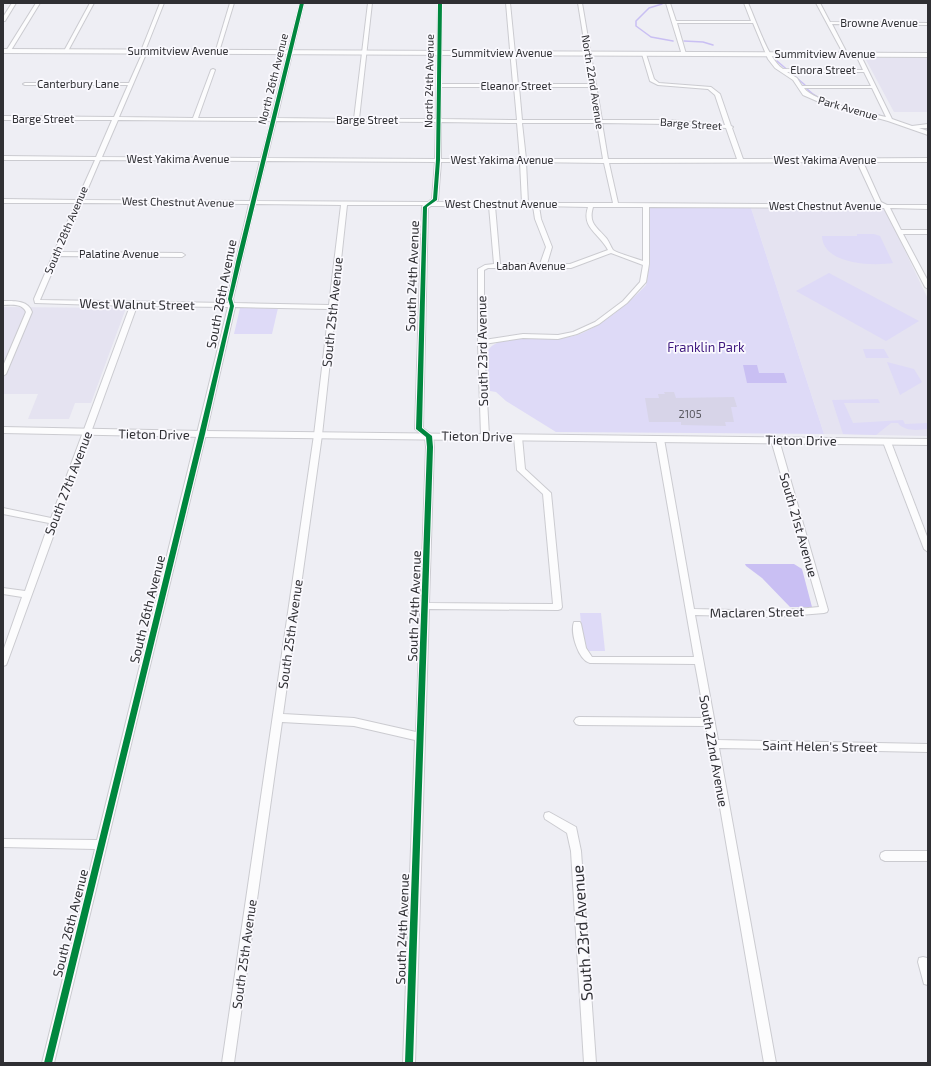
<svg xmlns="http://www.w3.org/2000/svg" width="931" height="1066" font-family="'Exo 2',sans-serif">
<rect width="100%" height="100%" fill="#eeeef4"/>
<!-- built -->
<g fill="#e5e3f1">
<polygon points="865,58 928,58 928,112 894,112"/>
<polygon points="751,208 885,209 928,299 928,436 824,434"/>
<polygon points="3,307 126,308 91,403 75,403 69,419 28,419 38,394 3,394"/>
</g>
<!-- green -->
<g fill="#dedaf7">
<path d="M650,208h101l73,226 -268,-2 -50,-31 -10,-9 -6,-1 -3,-37c4,-22 58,-14 76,-16 5,-1 12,-2 17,-4 23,-9 49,-31 66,-49l2,-10z"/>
<path d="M857,234h17l6,2 13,27c-20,3 -70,2 -71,-27h35z"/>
<polygon points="829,273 919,321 886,341 796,291"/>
<polygon points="240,308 278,308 272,334 234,334"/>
<polygon points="863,349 884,349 889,358 866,358"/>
<polygon points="887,362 914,369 922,382 900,395"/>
<path d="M878,399l2,4h-36l9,20 50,-3 2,4 23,-1v6c-10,1 -23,3 -30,-6h-7l-15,12 -33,-1 -11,-34z"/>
<polygon points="580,613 601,613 605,651 584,651"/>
</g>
<!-- water -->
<g fill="#c9bff3">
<polygon points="743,365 757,365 759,373 784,373 787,383 747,383"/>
<polygon points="745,564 794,564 802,569 812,607 790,607 762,578 746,566"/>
</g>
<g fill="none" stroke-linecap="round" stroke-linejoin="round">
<!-- stream -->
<g stroke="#c9bff3" stroke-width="1.5">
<polyline points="662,4 649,8 636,21 636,26 651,37 673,41"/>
<polyline points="684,41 703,42 713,45"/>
<polyline points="777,61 805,85"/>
<path d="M807,89c17,17 49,20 72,26"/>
</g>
</g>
<!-- building -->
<polygon fill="#d7d4e8" points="664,392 674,392 676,398 734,397 737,407 731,407 734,422 725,422 726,426 681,425 681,422 649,422 645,398 659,398 658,394 665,394"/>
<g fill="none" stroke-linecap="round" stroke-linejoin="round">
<defs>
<g id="minor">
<polygon points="12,3 16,3 5,21 3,21 3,17"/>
<polygon points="36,3 40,3 10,52 6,52 6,51"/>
<polygon points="90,3 94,3 68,51 64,52 64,51"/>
<path d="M160,3h4l-19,48 1,3 -27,63 74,1 18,-48 2,-1 2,1 -17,48h73l29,-115h4l-27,115 77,1 14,-116h4l-13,116h77l2,-116h4l-1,81h72l-7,-81h4l8,81h73l-13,-81h4l20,117h66l57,5 -10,-30 -7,-6 -50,-4 -8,-4 -8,-27 2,-1 2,1 8,25 5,4 52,4 9,7 11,32 2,1 -1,1 11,31 185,-1v4h-65l18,40 6,3h41v4l-38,-1 11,22h27v4h-25l25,47v8l-3,-2 -41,-79 -235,-1v57l-3,18 -19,21 -28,21 -22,10 -19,5 -35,-1 -39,6 5,92 -4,2 -4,-2 -3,-93v-74l7,-4 9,-1 -5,-58h-58l-3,2 -5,220 10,8 1,11 -5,156 124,1 -10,-110 -26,-24 -3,-33 4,-2 4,2 3,32 26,24 11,114 -1,2 -3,1 -129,-1 -14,454h-12l12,-323 -61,-14 -72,-4 -48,341h-12l92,-628 15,-126 -94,-2 -29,127 -152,629h-12l53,-214 -92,-2v-8l94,1 131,-533 -91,-1 -130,357 -1,2 -3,1v-15l19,-54 -19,-3v-6l22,3 24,-68 -46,-9v-6l48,10 79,-212 -95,-3 -1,-4 19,-44 -1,-1 2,-2 22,-49h-73v-4l74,1 18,-40h-92v-4l93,1 16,-37h-109v-4l111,1 14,-32h-103l-2,-1 2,-1h104l13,-29 -1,-3zM441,87h73l3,33 -76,-1zM519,87h72l6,33h-75zM118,120l153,1 -10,37 -159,-1zM276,121l160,1 -1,37 -168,-1zM441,122l76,1 3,36h-79zM522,123h75l6,36h-77zM602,123l66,1 58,4 11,31h-129zM100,160l160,1 -10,40 -167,-1zM266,161l169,1 -3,37 -4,3 -172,-1zM441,162h79l2,41 -86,-1 2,-2zM526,162l78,1 9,40h-85zM857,162l19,41 2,2 -260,-2 -9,-40zM82,203l167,1 -22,95 1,4 -188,-3 19,-44 123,1 3,-2 -3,-2 -122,-1zM255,204l86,1 -12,100 -95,-2 -1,-4zM347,205h76l-1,2 -7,222 10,8 1,10 -10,285 -62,-14 -71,-4 39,-279zM495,206h38l2,13 11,28 -6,17h-40zM539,206l49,1c-7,21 11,26 20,43l-38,14h-23l5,-17 -11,-28zM593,207h50v54c-6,-2 -26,-8 -30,-11 -2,-3 -4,-8 -6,-11 -10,-12 -19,-15 -14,-32zM611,253l32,12 -3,17 -17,19 -28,21 -22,10 -15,3 -35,-1 -39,6v-70l4,-2h83z"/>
<polygon points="230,3 234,3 219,52 215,53"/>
<path d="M666,3h4l6,18h75l-7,-18h4c8,17 20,56 35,66l80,1 -7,-15 4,-1 32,65 20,7 16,-2v4h-9l9,3v4l-40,-14 -69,-19 -16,-7 -10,-15 -18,-12 -7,-9 -15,-36h-76l9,31 -4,1zM787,72h77l7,14h-69l-5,-8zM804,88h68l14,29c-17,-4 -74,-16 -82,-29z"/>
<polygon points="816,3 820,3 830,22 928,23 928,25 832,24 848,55 846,56 844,55"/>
<path d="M3,301c11,0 25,-1 29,11l-26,62 -3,2v-10l23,-54c-4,-9 -14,-7 -23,-7z"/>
<path d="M657,437h6l1,2 30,170 82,2 43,-4 -48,-167 4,-2 4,2 49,170 -1,2 -3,1 -48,4 -81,-2 23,125 210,4v8l-209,-4 57,315h-12l-58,-337 -127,-1 -3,-1 -2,-3 2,-3 3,-1 126,1 -10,-54 -105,-1c-12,-3 -20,-31 -16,-41h6l1,2 5,24 6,9h102l-38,-218z"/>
<polygon points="884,440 890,440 891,442 928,539 928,552 924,549 883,442"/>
<polygon points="549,812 576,827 581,851 596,1063 584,1063 571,851 567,833 545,819 544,816 545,813"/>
<polygon points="885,851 928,851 928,861 885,861 881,859 880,856 881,853"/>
<polygon points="923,957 927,958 928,961 928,985 924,984 918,962 919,958"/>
</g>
<g id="major">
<polygon points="3,49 928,53 928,57 3,53"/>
<polygon points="3,427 202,431 928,439 928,445 202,437 3,433"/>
</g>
</defs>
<!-- minor casing -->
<use href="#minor" stroke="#cbcbd0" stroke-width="2"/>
<!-- major casing -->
<use href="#major" stroke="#cbcbd0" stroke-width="2"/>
<!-- minor -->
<use href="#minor" fill="#fcfcfd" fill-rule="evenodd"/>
<!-- major -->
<use href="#major" fill="#fcfcfd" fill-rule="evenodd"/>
<defs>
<g id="cycleway">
<polygon points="300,3 304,3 232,299 234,306 205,434 52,1063 44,1063 199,434 230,306 228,299 236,262"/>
<polygon points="438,3 442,3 440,160 437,200 427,207 422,428 432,436 433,447 413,1063 405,1063 427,447 426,437 416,429 423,207 433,199 436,160"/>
</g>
</defs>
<!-- cycleway casing -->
<use href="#cycleway" stroke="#faf9fe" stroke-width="2"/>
<!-- cycleway -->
<use href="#cycleway" fill="#00873e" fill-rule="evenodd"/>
</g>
<g text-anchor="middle" stroke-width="3.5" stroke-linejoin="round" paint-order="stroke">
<!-- far-street labels -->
<g font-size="11" fill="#2f2f33" stroke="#faf9fe">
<text x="879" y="27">Browne Avenue</text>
<text x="178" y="55">Summitview Avenue</text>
<text x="502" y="57">Summitview Avenue</text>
<text x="825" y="58">Summitview Avenue</text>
<text x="823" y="74">Elnora Street</text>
<text transform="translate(273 79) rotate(-76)" y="4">North 26th Avenue</text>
<text transform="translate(429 81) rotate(-89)" y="4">North 24th Avenue</text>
<text transform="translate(593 82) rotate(81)" y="4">North 22nd Avenue</text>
<text x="78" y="88">Canterbury Lane</text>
<text x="516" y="90">Eleanor Street</text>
<text transform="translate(848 108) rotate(16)" y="4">Park Avenue</text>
<text x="43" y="123">Barge Street</text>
<text x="367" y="124">Barge Street</text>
<text transform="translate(691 124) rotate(4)" y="4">Barge Street</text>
<text x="178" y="163">West Yakima Avenue</text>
<text x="502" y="164">West Yakima Avenue</text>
<text x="825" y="164">West Yakima Avenue</text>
<text transform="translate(178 202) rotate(1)" y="4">West Chestnut Avenue</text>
<text x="501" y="208">West Chestnut Avenue</text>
<text x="825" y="210">West Chestnut Avenue</text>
<text transform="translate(66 230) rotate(-67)" y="4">South 28th Avenue</text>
<text x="119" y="258">Palatine Avenue</text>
<text x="531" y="270">Laban Avenue</text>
</g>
<!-- number labels -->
<g font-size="11" fill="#595860">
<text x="690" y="418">2105</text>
</g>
<!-- street labels -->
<g font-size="13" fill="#2f2f33" stroke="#faf9fe">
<text transform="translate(412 276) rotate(-88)" y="5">South 24th Avenue</text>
<text transform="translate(221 294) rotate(-79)" y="5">South 26th Avenue</text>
<text transform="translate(137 304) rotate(1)" y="5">West Walnut Street</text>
<text transform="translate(332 312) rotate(-84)" y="5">South 25th Avenue</text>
<text transform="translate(482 351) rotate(-91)" y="5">South 23rd Avenue</text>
<text transform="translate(154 434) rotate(1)" y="5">Tieton Drive</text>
<text transform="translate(477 436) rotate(1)" y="5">Tieton Drive</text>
<text transform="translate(801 440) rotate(1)" y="5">Tieton Drive</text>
<text transform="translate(68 483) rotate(-69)" y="5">South 27th Avenue</text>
<text transform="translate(799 525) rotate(74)" y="5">South 21st Avenue</text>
<text transform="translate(414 606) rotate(-88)" y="5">South 24th Avenue</text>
<text transform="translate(147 609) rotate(-76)" y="5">South 26th Avenue</text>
<text transform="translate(757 612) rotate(-1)" y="5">Maclaren Street</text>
<text transform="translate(290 634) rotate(-82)" y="5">South 25th Avenue</text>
<text transform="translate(820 746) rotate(1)" y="5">Saint Helen's Street</text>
<text transform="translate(714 751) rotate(80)" y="5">South 22nd Avenue</text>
<text transform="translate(70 923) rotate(-76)" y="5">South 26th Avenue</text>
<text transform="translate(402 929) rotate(-88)" y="5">South 24th Avenue</text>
<text transform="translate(244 954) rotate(-82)" y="5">South 25th Avenue</text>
</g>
<!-- park labels -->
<g font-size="13" fill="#3f197f" stroke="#faf9fe">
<text x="706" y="352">Franklin Park</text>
</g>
<!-- near-street labels -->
<g font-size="16" fill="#2f2f33" stroke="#faf9fe">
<text transform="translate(582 933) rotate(-94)" y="6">South 23rd Avenue</text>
</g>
</g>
<!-- border -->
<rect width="931" height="1066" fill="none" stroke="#2f2f33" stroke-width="8"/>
</svg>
